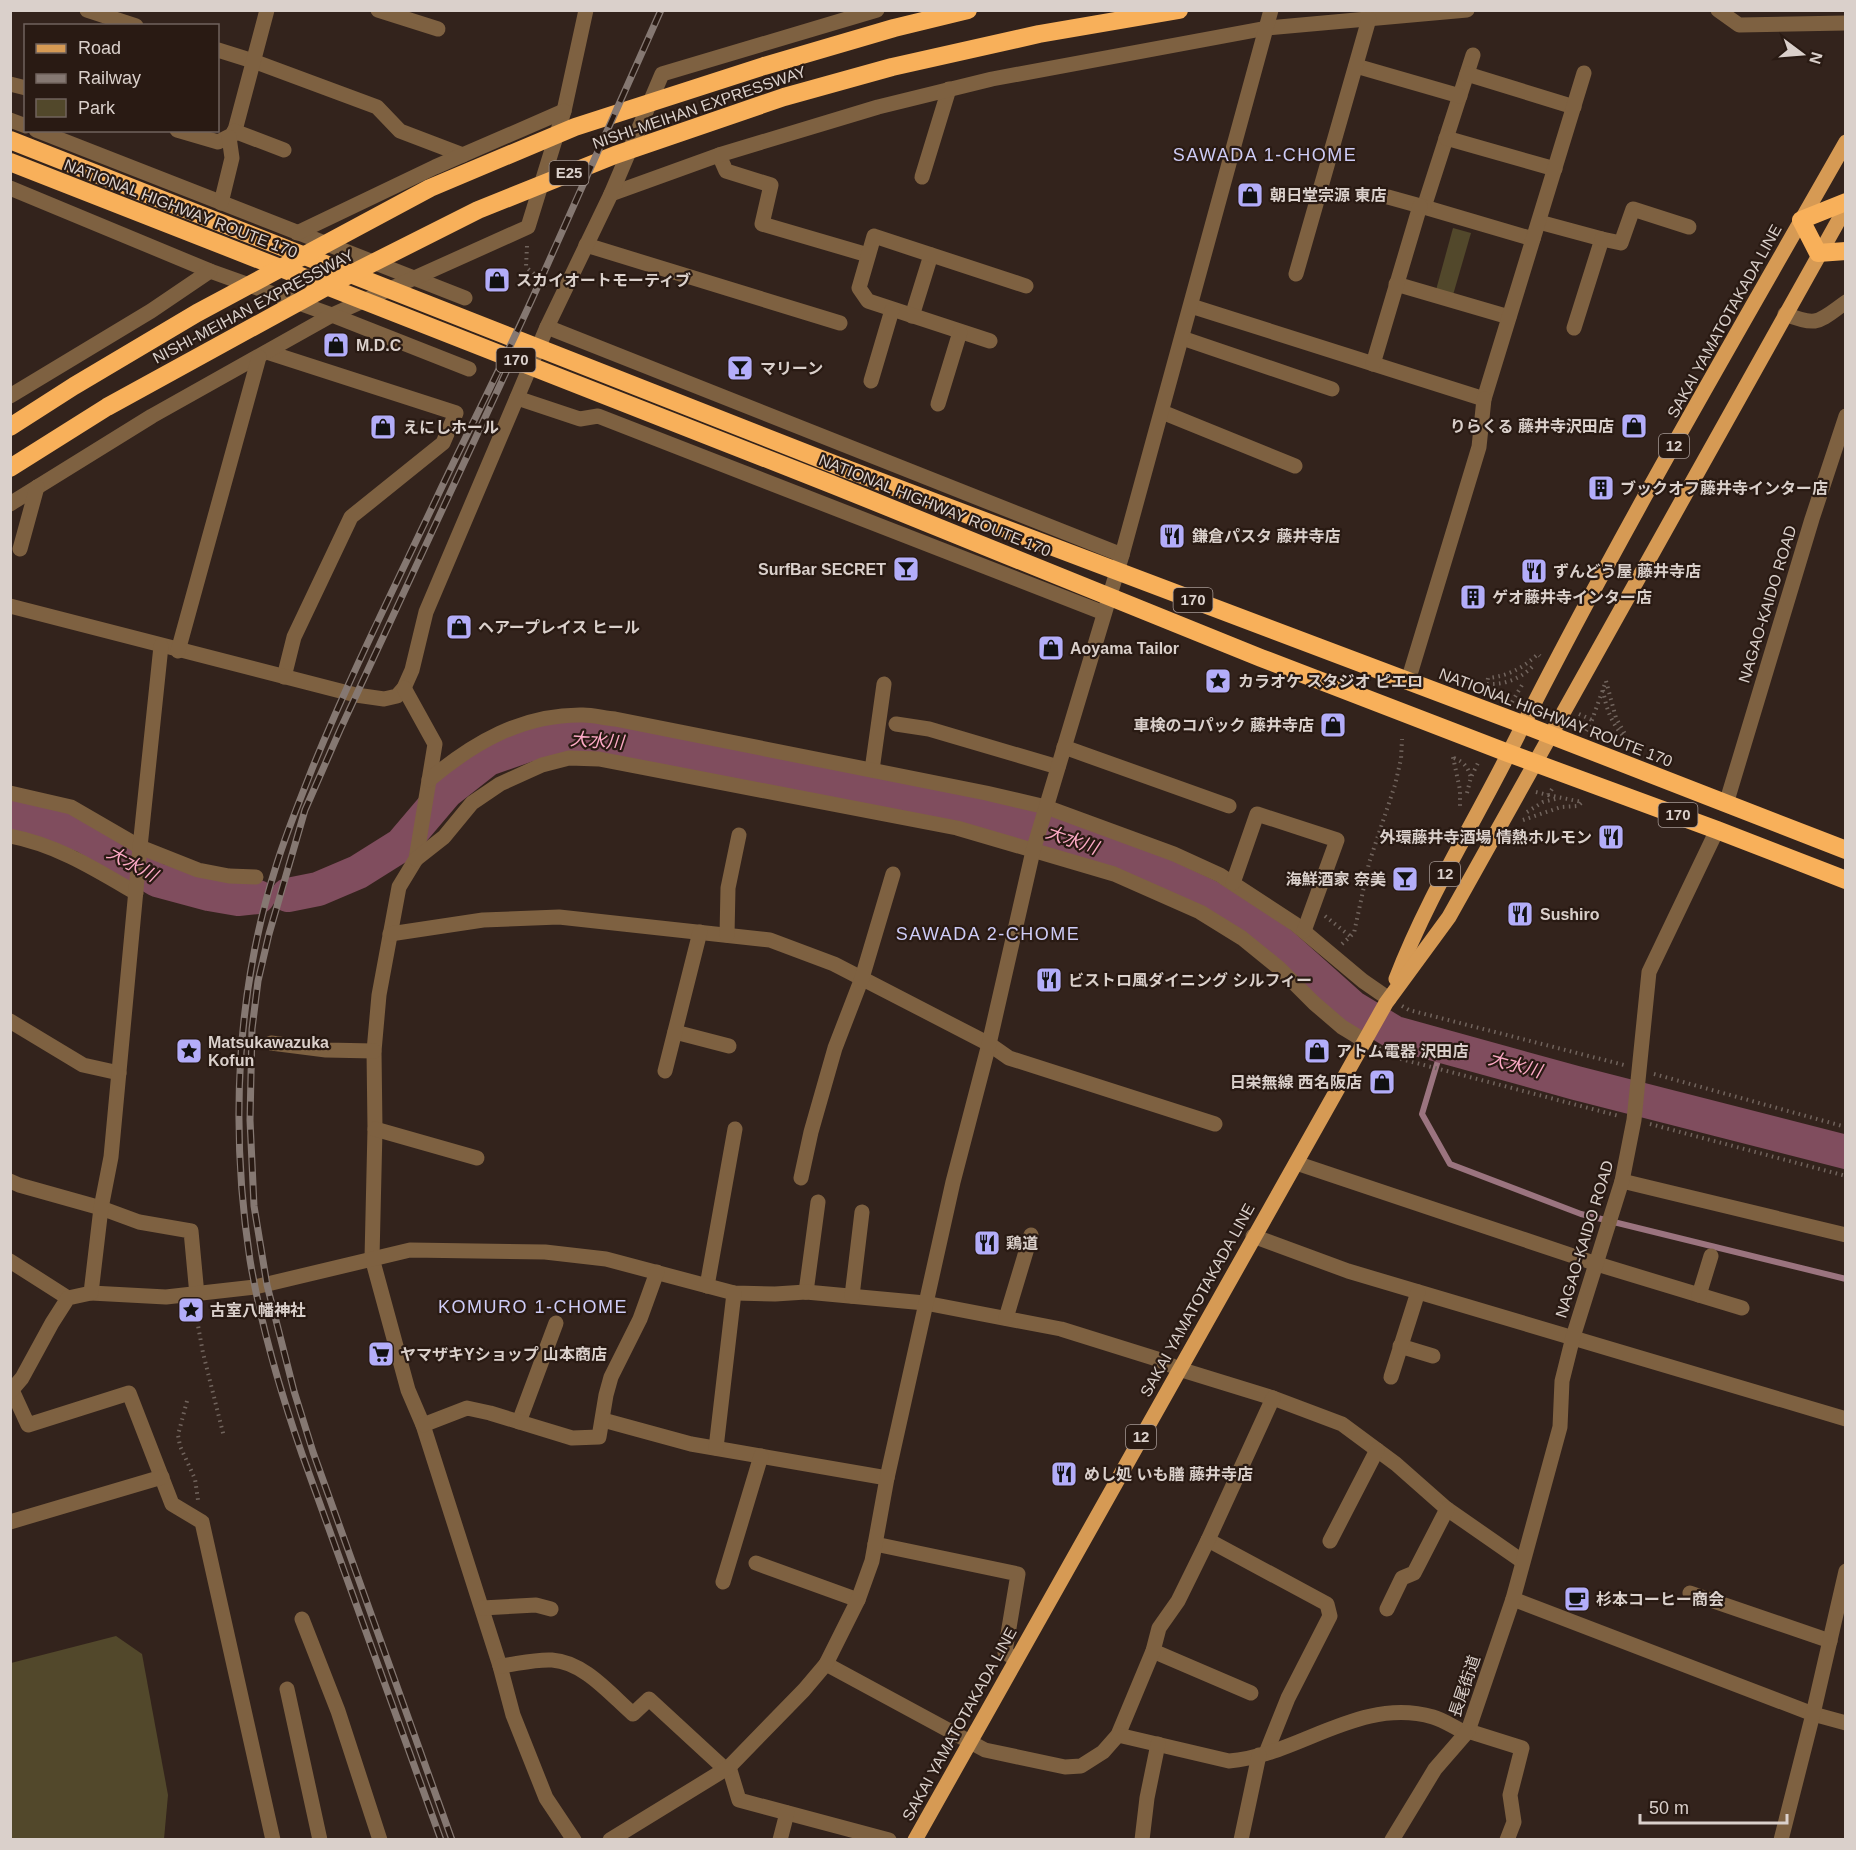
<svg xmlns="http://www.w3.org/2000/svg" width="1856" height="1850" font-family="Arial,'Noto Sans JP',sans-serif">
<rect width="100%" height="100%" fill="#33231c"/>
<!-- green -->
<g fill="#52482b">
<polygon points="1453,228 1471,233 1453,295 1436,290"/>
<polygon points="116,1636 142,1654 168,1795 164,1839 11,1839 11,1663"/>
</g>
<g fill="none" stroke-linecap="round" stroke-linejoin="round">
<!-- stream -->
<polyline stroke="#9b747f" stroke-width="6" points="1442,1047 1422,1114 1450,1164 1581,1214 1846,1279"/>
<!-- river -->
<g stroke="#804d5e" stroke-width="34">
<polyline points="10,815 44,822 84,836 157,880 209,894 238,899 258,897"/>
<polyline points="288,895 318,889 358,872 401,845 446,792 488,759 528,745 566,737 608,739 983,813 1055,833 1159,873 1208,896 1242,916 1278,941 1352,1007 1395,1033 1576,1083 1846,1152"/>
</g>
<!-- path -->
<g stroke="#71645d" stroke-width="4" stroke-dasharray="1.5 4.5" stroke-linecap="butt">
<polyline points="527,246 526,267 541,280 547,290"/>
<path d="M1532,667c-12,12 -28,18 -45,17l1,-6c20,-2 35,-10 50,-24l2,2"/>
<path d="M1603,690c3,18 8,32 20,46l2,-2"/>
<polyline points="1512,702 1522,685 1524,686"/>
<polyline points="1579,714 1592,720"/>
<polyline points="1586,731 1592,720 1606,681 1616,718 1625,734"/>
<polyline points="1453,757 1460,790 1460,807 1463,808"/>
<path d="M1454,758c10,4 14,9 17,20"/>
<polyline points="1536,792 1548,795 1552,789"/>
<polyline points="1467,793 1471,777 1479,761"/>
<polyline points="1527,812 1543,802 1559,798"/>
<polyline points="1523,820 1561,807 1578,806 1582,802 1548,795"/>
<polyline points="1325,916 1350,936"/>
<polyline points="1342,944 1354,933 1369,863 1395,785 1401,759 1402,739"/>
<polyline points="1402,1006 1409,1010 1624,1065"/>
<polyline points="1379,1048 1397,1058 1619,1116"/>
<polyline points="1654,1074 1846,1127"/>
<polyline points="1650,1124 1846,1176"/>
<polyline points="195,1309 203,1353 224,1437"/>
<polyline points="187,1401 178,1435 180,1446 195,1479 198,1500"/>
</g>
<!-- minor -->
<g stroke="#7e6141" stroke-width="15">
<polyline points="87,10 136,26"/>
<polyline points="378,10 438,29"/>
<polyline points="1718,10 1739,25 1846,23"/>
<polyline points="218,50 253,61 377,107 400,131 463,155"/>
<polyline points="1473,55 1424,207 1533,239"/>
<polyline points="1356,66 1460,96"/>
<polyline points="1467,74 1574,107"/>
<polyline points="10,84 26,88"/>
<polyline points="10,120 26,126"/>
<polyline points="36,130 465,298"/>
<polyline points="177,130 218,142 234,134 267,10"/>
<polyline points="234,131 284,150"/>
<polyline points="1446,138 1555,169"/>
<polyline points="719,155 726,171 771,185 762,224 868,255"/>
<polyline points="922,177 949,89"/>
<polyline points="10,188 210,271 332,315 528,227 564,111 586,10"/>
<polyline points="611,194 719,155 878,107 992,79 1267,28 1467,10"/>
<polyline points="1388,197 1424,207"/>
<polyline points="221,203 232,158 229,137"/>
<polyline points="1539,222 1602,239 1574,328"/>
<polyline points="297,233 435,167 564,111"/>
<polyline points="1602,239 1621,243 1633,209 1689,227"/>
<polyline points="586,245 840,323"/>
<polyline points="1296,274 1369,19"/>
<polyline points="1396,284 1509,317"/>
<polyline points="1191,306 1484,399 1584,73"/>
<path d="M1785,314c33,13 33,8 61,-12"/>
<polyline points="912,316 931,255"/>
<polyline points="547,327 1122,555"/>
<polyline points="1182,338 1332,389"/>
<polyline points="990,341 868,301 859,288 874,236 1026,286"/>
<polyline points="267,352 456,413 443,443 351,517 294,637 284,677"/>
<polyline points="1373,364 1420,206"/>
<polyline points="871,381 892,310"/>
<polyline points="10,396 151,311 210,271"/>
<polyline points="517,398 580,419 598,416 1104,613"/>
<polyline points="938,404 960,332"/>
<polyline points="1162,412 1295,466"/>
<polyline points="10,504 152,416 332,315 469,369"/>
<polyline points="20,549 37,487"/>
<polyline points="10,606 356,695 384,699 397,696 404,688 412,670 426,612 547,327 611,194 662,74 877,10"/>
<polyline points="178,651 259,357"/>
<polyline points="1408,681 1479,447 1484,399"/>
<polyline points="404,688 435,744 416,859 399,887 379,995 374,1051 375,1129 372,1258 408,1390 423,1425 500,1666 513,1715 546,1798 574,1840"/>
<polyline points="896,724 929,729 1058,767"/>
<polyline points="1064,747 1229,806"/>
<polyline points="872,770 884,684"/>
<path d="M429,780c44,-37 93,-66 154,-65 10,0 21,3 32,4l371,74 60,14 128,47 46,21 75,49 68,57 26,18"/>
<polyline points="10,793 71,807 140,847 198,870 229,876 256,877"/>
<polyline points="1726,804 1812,519 1846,416"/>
<path d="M10,836c47,9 85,33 126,57"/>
<polyline points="416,859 444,837 472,803 500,784 542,765 569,758 599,759 957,828 1114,874 1200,912 1242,938 1279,968 1314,1003 1342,1027 1365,1041"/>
<polyline points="1233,883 1257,814 1337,840 1304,931"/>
<polyline points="390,934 483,920 559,917 770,940 834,964 989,1044 1009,1058 1215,1124"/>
<polyline points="727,935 728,888 739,835"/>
<polyline points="10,1021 83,1065 119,1073"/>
<polyline points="675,1032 729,1046"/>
<polyline points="271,1043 326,1050 374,1051"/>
<polyline points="665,1071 700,932"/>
<polyline points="375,1129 477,1158"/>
<polyline points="1296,1163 1597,1264 1742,1308"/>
<polyline points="801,1178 811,1132 835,1048 862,978 893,874"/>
<polyline points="10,1181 19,1185 101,1208 139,1222 191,1231 197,1295"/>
<polyline points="1622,1181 1846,1235"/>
<polyline points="1253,1236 1348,1271 1846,1419"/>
<polyline points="10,1261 68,1298"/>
<polyline points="707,1286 735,1129"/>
<polyline points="806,1292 818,1202"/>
<polyline points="91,1293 166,1297 255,1287 410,1250 545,1252 606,1259 734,1293 775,1294 806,1292 925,1303 1061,1329 1157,1359 1179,1369 1273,1398 1342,1424 1396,1464 1447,1509 1522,1561"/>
<polyline points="1699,1295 1711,1256"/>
<polyline points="852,1296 862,1212"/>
<polyline points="1006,1318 1031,1235"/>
<polyline points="1400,1346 1433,1356"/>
<polyline points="1391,1377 1418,1292"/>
<polyline points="12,1390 28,1425 129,1393 172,1504 202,1522 273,1840"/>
<polyline points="10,1392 22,1378 52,1323 68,1298 91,1293 101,1208 111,1157 140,847 161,646"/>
<polyline points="603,1420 691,1444 887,1478"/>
<polyline points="519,1422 556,1323"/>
<polyline points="423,1425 467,1408 490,1413 572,1438 599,1437 606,1395 611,1377 640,1319 657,1272"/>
<polyline points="716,1448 734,1293"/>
<polyline points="10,1522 162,1477"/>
<polyline points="1208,1540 1327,1604 1330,1616 1288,1698 1266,1753"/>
<polyline points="1330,1541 1377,1450"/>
<polyline points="875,1544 1018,1574 1005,1652 1016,1660"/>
<polyline points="756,1563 858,1600"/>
<polyline points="723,1582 761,1456"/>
<polyline points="1690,1593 1830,1641"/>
<polyline points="1513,1599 1813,1714 1846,1723"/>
<polyline points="482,1608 536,1605 551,1609"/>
<polyline points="1387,1609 1402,1578 1414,1573 1447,1509"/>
<polyline points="302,1619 338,1711 380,1840"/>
<polyline points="1153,1651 1251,1693"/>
<polyline points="826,1664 985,1750 1065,1767 1081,1766 1103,1752 1118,1735 1153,1651 1159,1628 1178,1601 1208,1540 1273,1398"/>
<path d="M500,1666c17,-2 35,-7 52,-6 32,2 58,34 81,54l16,-15 76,70"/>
<polyline points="287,1689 320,1840"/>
<polyline points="1468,1731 1522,1748 1510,1795 1514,1822 1507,1840"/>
<path d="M1118,1735l111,26c69,-5 130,-65 204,-44 11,3 22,11 33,16"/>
<polyline points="729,1767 739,1800 889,1840"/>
<polyline points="610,1840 729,1767 804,1690 826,1664 858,1600 872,1561 887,1478 953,1182 989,1044 1033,851 1122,555 1271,10"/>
<polyline points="780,1840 787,1813"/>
<polyline points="1142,1840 1147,1798 1158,1744"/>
<polyline points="1241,1840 1259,1755"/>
<polyline points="1392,1840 1435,1769 1468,1731 1513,1599 1560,1427 1562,1381 1573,1337 1622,1181 1634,1120 1649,972 1717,830"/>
<polyline points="1781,1840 1813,1714 1846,1571"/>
</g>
<!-- major -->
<g stroke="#d69a54" stroke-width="15">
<path d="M1396,979c30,-78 75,-151 113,-226 104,-208 222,-409 337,-611"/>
<polyline points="915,1840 1386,1003 1449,917 1846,207"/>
</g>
<!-- highway -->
<g stroke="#f8b05a" stroke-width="18">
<polyline points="10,140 836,465 1522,724 1846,850"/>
<polyline points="10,162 831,484 1261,658 1508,753 1717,830 1846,880"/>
<polyline points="1846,202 1801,220 1818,253 1846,251"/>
<polyline points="10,427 74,386 197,313 430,188 575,127 764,66 894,28 968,10"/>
<polyline points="10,468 107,407 335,282 478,210 615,155 784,97 892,67 1039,34 1179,10"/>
</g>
<defs>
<g id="rail">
<path d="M441,1840l-139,-386c-22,-63 -41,-128 -52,-194 -20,-132 -14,-270 27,-397 10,-32 23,-63 35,-94 38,-93 83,-183 126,-274 34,-72 71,-143 103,-216 40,-90 80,-179 120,-269"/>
<polyline points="452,1840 313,1452 294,1391 267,1285 254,1206 250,1120 252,1029 258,981 269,934 305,810 340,730 508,368"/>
</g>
</defs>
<!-- rail casing -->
<use href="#rail" stroke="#857872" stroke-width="7"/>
<!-- rail -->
<use href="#rail" stroke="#291a13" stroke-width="4.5" stroke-dasharray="14" stroke-linecap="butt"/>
</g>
<!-- icons -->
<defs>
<symbol id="shop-square" viewBox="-11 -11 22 22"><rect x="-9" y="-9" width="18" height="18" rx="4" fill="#b3adf9" stroke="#291a13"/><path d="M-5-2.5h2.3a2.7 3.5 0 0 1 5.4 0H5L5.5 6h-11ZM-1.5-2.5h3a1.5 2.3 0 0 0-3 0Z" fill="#111"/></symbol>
<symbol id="bar-square" viewBox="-11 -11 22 22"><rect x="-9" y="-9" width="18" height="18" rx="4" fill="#b3adf9" stroke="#291a13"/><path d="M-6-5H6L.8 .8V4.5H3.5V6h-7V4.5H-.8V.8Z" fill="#111"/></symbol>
<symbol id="building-square" viewBox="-11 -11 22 22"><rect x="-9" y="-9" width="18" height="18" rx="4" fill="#b3adf9" stroke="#291a13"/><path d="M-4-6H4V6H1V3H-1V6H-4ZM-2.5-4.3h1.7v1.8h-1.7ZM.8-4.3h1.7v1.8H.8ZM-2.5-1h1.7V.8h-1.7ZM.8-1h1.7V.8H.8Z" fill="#111"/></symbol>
<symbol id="restaurant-square" viewBox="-11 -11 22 22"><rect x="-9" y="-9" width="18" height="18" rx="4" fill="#b3adf9" stroke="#291a13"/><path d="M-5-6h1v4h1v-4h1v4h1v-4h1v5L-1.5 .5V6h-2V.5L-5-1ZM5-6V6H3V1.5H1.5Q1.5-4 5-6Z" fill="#111"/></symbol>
<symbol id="sight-square" viewBox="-11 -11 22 22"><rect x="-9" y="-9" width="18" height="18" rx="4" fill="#b3adf9" stroke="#291a13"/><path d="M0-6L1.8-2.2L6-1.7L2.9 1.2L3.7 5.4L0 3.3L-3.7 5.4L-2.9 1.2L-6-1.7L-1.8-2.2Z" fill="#111"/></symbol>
<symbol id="supermarket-square" viewBox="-11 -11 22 22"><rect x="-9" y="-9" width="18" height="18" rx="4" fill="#b3adf9" stroke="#291a13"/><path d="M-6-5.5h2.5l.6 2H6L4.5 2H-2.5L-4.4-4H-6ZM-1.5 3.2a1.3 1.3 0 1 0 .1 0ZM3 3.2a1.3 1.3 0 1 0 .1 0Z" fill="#111"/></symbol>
<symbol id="cafe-square" viewBox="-11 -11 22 22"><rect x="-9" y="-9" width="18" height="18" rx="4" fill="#b3adf9" stroke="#291a13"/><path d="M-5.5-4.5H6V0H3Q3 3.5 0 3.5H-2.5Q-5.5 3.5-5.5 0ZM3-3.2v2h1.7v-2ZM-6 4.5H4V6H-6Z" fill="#111"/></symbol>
</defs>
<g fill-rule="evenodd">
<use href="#shop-square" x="1235" y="180" width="30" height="30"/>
<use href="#shop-square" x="482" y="265" width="30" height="30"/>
<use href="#shop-square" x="321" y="330" width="30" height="30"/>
<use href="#bar-square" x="725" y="353" width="30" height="30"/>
<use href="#shop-square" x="1619" y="411" width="30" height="30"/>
<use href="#shop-square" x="368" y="412" width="30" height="30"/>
<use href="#building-square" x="1586" y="473" width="30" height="30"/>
<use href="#restaurant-square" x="1157" y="521" width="30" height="30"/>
<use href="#bar-square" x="891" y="554" width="30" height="30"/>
<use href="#restaurant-square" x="1519" y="556" width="30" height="30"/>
<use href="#building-square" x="1458" y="582" width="30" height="30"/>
<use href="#shop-square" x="444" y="612" width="30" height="30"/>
<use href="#shop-square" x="1036" y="633" width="30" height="30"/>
<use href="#sight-square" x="1203" y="666" width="30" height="30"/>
<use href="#shop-square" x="1318" y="710" width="30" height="30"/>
<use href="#restaurant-square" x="1596" y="822" width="30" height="30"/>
<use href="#bar-square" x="1390" y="864" width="30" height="30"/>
<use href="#restaurant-square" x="1505" y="899" width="30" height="30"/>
<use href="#restaurant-square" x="1034" y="965" width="30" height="30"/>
<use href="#sight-square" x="174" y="1036" width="30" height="30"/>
<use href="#shop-square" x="1302" y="1036" width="30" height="30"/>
<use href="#shop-square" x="1367" y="1067" width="30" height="30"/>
<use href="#restaurant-square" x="972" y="1228" width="30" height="30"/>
<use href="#sight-square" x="176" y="1295" width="30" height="30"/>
<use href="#supermarket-square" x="366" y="1339" width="30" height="30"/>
<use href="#restaurant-square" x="1049" y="1459" width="30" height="30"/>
<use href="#cafe-square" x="1562" y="1584" width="30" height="30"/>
</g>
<g text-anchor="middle" stroke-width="4.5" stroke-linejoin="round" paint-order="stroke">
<!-- shield labels -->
<g fill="#291a13" stroke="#a59994" stroke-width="1.5">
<rect x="549.5" y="161" width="39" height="24" rx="4.5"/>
<rect x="496.5" y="348" width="39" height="24" rx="4.5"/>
<rect x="1659" y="434" width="30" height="24" rx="4.5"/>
<rect x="1173.5" y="588" width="39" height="24" rx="4.5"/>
<rect x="1658.5" y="803" width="39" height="24" rx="4.5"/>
<rect x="1430" y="862" width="30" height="24" rx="4.5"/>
<rect x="1126" y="1425" width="30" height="24" rx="4.5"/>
</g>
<g font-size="15" font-weight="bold" fill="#dad0cb">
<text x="569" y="178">E25</text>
<text x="516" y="365">170</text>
<text x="1674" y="451">12</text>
<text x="1193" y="605">170</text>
<text x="1678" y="820">170</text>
<text x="1445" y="879">12</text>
<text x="1141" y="1442">12</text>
</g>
<!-- street labels -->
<g font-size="16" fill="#dad0cb" stroke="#291a13">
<text transform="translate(699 107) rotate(-19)" y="6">NISHI-MEIHAN EXPRESSWAY</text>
<text transform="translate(181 208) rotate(21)" y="6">NATIONAL HIGHWAY ROUTE 170</text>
<text transform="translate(253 306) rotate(-28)" y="6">NISHI-MEIHAN EXPRESSWAY</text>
<text transform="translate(1724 321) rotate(-61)" y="6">SAKAI YAMATOTAKADA LINE</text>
<text transform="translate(935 505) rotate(22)" y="6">NATIONAL HIGHWAY ROUTE 170</text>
<text transform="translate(1767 604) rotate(-73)" y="6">NAGAO-KAIDO ROAD</text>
<text transform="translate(1556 717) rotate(21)" y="6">NATIONAL HIGHWAY ROUTE 170</text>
<text transform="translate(1584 1239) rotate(-73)" y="6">NAGAO-KAIDO ROAD</text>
<text transform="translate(1197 1300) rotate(-61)" y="6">SAKAI YAMATOTAKADA LINE</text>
<text transform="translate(1464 1686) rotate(-71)" y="6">長尾街道</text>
<text transform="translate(959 1724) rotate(-61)" y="6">SAKAI YAMATOTAKADA LINE</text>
</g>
<!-- poi labels -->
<g font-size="16" font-weight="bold" fill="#dad0cb" stroke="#291a13" text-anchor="start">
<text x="1270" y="201">朝日堂宗源 東店</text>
<text x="516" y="286">スカイオートモーティブ</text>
<text x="356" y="351">M.D.C</text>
<text x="760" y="374">マリーン</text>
<text x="1614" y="432" text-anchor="end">りらくる 藤井寺沢田店</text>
<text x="403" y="433">えにしホール</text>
<text x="1620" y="494">ブックオフ藤井寺インター店</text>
<text x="1192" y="542">鎌倉パスタ 藤井寺店</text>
<text x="886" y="575" text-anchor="end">SurfBar SECRET</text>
<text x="1553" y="577">ずんどう屋 藤井寺店</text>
<text x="1492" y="603">ゲオ藤井寺インター店</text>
<text x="478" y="633">ヘアープレイス ヒール</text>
<text x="1070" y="654">Aoyama Tailor</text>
<text x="1238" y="687">カラオケ スタジオ ピエロ</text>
<text x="1314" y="731" text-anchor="end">車検のコパック 藤井寺店</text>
<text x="1592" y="843" text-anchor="end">外環藤井寺酒場 情熱ホルモン</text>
<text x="1386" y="885" text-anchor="end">海鮮酒家 奈美</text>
<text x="1540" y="920">Sushiro</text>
<text x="1068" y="986">ビストロ風ダイニング シルフィー</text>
<text x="208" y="1048">Matsukawazuka<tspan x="208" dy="18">Kofun</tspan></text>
<text x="1336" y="1057">アトム電器 沢田店</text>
<text x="1362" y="1088" text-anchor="end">日栄無線 西名阪店</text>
<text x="1006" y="1249">鶏道</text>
<text x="210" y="1316">古室八幡神社</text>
<text x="400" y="1360">ヤマザキYショップ 山本商店</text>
<text x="1084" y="1480">めし処 いも膳 藤井寺店</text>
<text x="1596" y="1605">杉本コーヒー商会</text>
</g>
<!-- neighbourhood labels -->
<g font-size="18" letter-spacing="1.5" fill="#ceccf7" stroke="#291a13">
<text x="1265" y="161">SAWADA 1-CHOME</text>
<text x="988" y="940">SAWADA 2-CHOME</text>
<text x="533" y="1313">KOMURO 1-CHOME</text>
</g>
<!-- water labels -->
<g font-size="18" font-style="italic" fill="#fdaac6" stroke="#291a13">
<text transform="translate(597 741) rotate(4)" y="6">大水川</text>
<text transform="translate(1072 840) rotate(19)" y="6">大水川</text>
<text transform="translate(132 864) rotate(29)" y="6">大水川</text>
<text transform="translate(1515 1065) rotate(15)" y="6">大水川</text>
</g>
</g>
<!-- border -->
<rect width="1856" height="1850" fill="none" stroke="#dad0cb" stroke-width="24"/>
<!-- legend -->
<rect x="24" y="24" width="195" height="108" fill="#291a13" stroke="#70635d" stroke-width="1.5"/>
<rect x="36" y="44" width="30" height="9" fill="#d69a54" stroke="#70635d" stroke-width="1.5"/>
<text x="78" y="54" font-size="18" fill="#dad0cb">Road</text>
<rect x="36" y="74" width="30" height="9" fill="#857872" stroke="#70635d" stroke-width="1.5"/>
<text x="78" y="84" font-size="18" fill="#dad0cb">Railway</text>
<rect x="36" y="99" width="30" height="18" fill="#52482b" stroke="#70635d" stroke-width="1.5"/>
<text x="78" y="114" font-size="18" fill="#dad0cb">Park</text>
<!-- north arrow -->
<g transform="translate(1802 54) rotate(106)" stroke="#291a13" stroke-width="4.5" paint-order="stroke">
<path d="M0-4.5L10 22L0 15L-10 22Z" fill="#dad0cb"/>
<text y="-9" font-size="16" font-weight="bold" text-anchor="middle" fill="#dad0cb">N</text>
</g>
<!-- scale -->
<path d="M1640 1814v9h147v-9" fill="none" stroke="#dad0cb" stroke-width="3"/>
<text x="1649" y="1814" font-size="18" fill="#dad0cb" stroke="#291a13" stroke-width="4.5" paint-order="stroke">50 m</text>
</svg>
